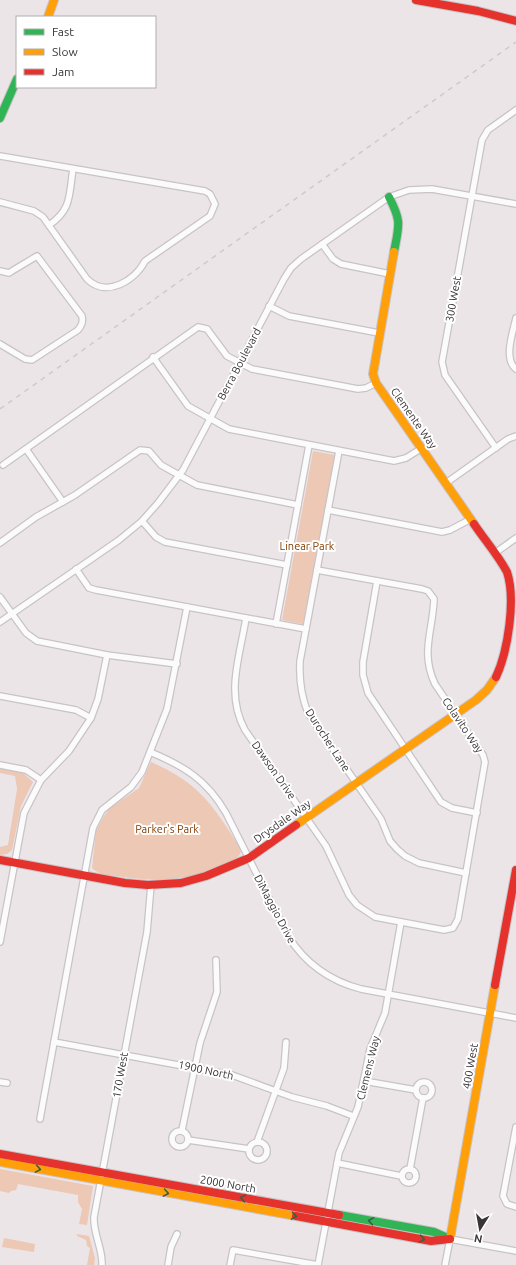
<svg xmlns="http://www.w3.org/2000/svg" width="516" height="1265" font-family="Ubuntu,sans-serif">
<rect width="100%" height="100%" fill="#ebe5e8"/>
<!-- green -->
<g fill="#ecc8b5">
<polygon points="313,451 335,455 303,624 282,620"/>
<path d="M151,762c49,21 62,44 90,87 0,10 -11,13 -19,17 -34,15 -69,16 -105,10 -10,-1 -18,-1 -25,-8l4,-37 8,-15 6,-8 29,-20z"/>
<polygon points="0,768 22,772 33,782 21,806 12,850 7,854 0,855 0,847 8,845 17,789 15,776 0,773"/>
<polygon points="0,1169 93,1186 87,1225 79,1224 82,1209 78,1202 78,1195 18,1184 16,1190 11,1191 9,1193 0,1191"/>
<polygon points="77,1234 89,1236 95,1258 94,1265 87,1265 90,1248 87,1246 86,1240 77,1236"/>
<polygon points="4,1238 35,1244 34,1252 2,1247"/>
</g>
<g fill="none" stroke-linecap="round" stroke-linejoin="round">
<defs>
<g id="street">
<path d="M0,156l205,35 5,3 5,10 -5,12 -65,45c-10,20 -39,37 -58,18l-44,-62 -9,-6 -34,-9"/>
<path d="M49,225c23,-15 20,-31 24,-56"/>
<polyline points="322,244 333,259 341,264 390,274"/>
<path d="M0,271l9,2 3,-2 25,-15 45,60c1,6 0,9 -4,14l-46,30 -7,-1 -25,-15"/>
<polyline points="269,306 289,316 379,333"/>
<path d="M516,318c-3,14 -13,41 0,51"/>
<polyline points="153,357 188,406 229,429 394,461 406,458 422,448"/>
<polyline points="496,448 445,375 442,362 482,140 488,130 516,110"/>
<polyline points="26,449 63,502"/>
<path d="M339,451l-39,210c-1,19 1,35 8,52l73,106 9,22 7,8 8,7 14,7 47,10"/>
<polyline points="3,465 198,327 207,329 227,356 252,369 358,389 366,388 376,383"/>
<polyline points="446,483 508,439 516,436"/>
<polyline points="328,510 442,532 450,530 471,519"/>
<polyline points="142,521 156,537 165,542 287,565"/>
<polyline points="0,543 36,517 75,495 140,450 149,451 161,465 197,485 298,505"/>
<polyline points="495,553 516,538"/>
<polyline points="76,569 89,588 96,590 306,629"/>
<polyline points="377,581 363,662 363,675 368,693 441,802 452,808 477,813"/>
<polyline points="0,597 26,633 37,641 107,655 177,664"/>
<path d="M246,618c-6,38 -21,76 -1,112l81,116 23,49 8,10 18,12 69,13 9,-2 5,-9 27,-157 -2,-7 -48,-71c-15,-32 -2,-53 -1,-85l-6,-8 -6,-2 -105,-19"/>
<polyline points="0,622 119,540 142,521 158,503 183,470 284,279 291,268 301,259 389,197 409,190 432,189 516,204"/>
<polyline points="276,624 309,445"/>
<polyline points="0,696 76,710 91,718"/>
<path d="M150,752c34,14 57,28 76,61l62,123c17,27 42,45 73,53l155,29"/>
<polyline points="0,765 26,770 41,780"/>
<polyline points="0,942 24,813 41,780 69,751 91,718 98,699 107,655"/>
<polyline points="54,1042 232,1075 292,1097 327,1106 353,1116"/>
<polyline points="364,1081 416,1090"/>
<circle cx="424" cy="1090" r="8"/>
<polyline points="0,1082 7,1083"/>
<polyline points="40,1119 93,828 102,810 131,787 142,772 167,709 187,607"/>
<polyline points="516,1127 503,1196 507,1204 516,1207"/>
<polyline points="182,1130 200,1043 217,992 216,960"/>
<circle cx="180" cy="1139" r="8"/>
<polyline points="188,1140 249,1149"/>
<polyline points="257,1142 284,1068 286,1042"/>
<circle cx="258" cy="1151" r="9"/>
<polyline points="337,1163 401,1176"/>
<circle cx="409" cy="1176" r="7"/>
<polyline points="410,1169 423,1098"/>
<path d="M102,1265c1,-16 -9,-31 -8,-48l53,-285 4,-47"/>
<polyline points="168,1265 171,1247 177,1234"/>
<polyline points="230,1265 233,1250 318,1265 339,1153 358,1107 370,1049 385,1013 401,922"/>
<polyline points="445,1265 450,1239 516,1251"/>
</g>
<g id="fast">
<polyline points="0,118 17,79"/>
<path d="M389,197c13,25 10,28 5,55"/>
<polyline points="339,1215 434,1232 450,1239"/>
</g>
<g id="slow">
<polyline points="48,17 54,0"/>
<polyline points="394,252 373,374 376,383 474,524"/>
<polyline points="296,825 476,700 487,690 496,677"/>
<polyline points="0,1162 296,1216"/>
<polyline points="450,1239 495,985"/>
</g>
<g id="jam">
<polyline points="416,0 478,11 516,21"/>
<path d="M474,524c10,15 24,31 33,48 9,27 1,79 -11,105"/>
<polyline points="0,860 125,883 148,885 181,883 206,876 249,858 296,825"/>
<polyline points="495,985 516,870"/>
<polyline points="0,1154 339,1215"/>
<polyline points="296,1216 431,1241 450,1239"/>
</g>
</defs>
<!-- street casing -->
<use href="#street" stroke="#c8c3c6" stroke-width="8"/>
<!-- fast casing -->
<use href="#fast" stroke="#c8c3c6" stroke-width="10"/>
<!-- slow casing -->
<use href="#slow" stroke="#c8c3c6" stroke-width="10"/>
<!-- jam casing -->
<use href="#jam" stroke="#c8c3c6" stroke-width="10"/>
<!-- street -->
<use href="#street" stroke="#fcfbfc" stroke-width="5.5"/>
<!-- fast -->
<use href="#fast" stroke="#30b455" stroke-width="8"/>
<!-- slow -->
<use href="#slow" stroke="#ff9f0a" stroke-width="8"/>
<!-- jam -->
<use href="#jam" stroke="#e5322d" stroke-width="8"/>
<!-- rail -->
<polyline stroke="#cccbcc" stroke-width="1.5" stroke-dasharray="5 5" stroke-linecap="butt" points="0,409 516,42"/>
</g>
<!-- one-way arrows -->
<defs><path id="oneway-chevron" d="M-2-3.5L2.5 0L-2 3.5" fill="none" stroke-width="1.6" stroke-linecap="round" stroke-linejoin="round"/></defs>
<g stroke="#366142">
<use href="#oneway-chevron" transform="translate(38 1169) rotate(10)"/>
<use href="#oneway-chevron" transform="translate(166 1193) rotate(10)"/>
<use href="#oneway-chevron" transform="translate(243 1198) rotate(-170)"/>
<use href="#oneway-chevron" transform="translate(294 1216) rotate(10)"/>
<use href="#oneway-chevron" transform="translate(371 1221) rotate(-170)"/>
<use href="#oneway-chevron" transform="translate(422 1239) rotate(10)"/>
</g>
<g text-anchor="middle" stroke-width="4" stroke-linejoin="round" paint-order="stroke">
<!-- street labels -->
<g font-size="11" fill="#393437" stroke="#fff">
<text transform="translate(453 299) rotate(-80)" y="4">300 West</text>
<text transform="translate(239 364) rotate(-62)" y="4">Berra Boulevard</text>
<text transform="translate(414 418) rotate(55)" y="4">Clemente Way</text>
<text transform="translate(463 725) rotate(56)" y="4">Colavito Way</text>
<text transform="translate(328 740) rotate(57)" y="4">Durocher Lane</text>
<text transform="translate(274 770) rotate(55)" y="4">Dawson Drive</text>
<text transform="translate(282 821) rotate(-35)" y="4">Drysdale Way</text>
<text transform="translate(275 909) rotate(62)" y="4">DiMaggio Drive</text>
<text transform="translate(470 1066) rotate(-80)" y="4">400 West</text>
<text transform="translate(368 1068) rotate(-76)" y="4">Clemens Way</text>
<text transform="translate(206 1070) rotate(12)" y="4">1900 North</text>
<text transform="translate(120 1075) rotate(-80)" y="4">170 West</text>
<text transform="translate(228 1184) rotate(10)" y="4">2000 North</text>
</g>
<!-- park labels -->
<g font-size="11" fill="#824008" stroke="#fff">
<text x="307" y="550">Linear Park</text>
<text x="167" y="833">Parker's Park</text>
</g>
</g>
<!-- legend -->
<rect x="16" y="16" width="140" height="72" fill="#ffffff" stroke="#b0aeaf"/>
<rect x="24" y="29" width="20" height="6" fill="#30b455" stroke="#b0aeaf"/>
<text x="52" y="36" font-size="12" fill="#393437">Fast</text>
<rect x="24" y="49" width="20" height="6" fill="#ff9f0a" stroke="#b0aeaf"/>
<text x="52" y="56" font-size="12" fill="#393437">Slow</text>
<rect x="24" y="69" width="20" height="6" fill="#e5322d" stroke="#b0aeaf"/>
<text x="52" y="76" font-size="12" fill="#393437">Jam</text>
<!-- north arrow -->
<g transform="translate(480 1229) rotate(191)" stroke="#ffffff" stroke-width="3" paint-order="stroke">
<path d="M0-3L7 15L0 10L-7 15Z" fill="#393437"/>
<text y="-6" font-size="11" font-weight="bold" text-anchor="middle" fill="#393437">N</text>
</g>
</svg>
